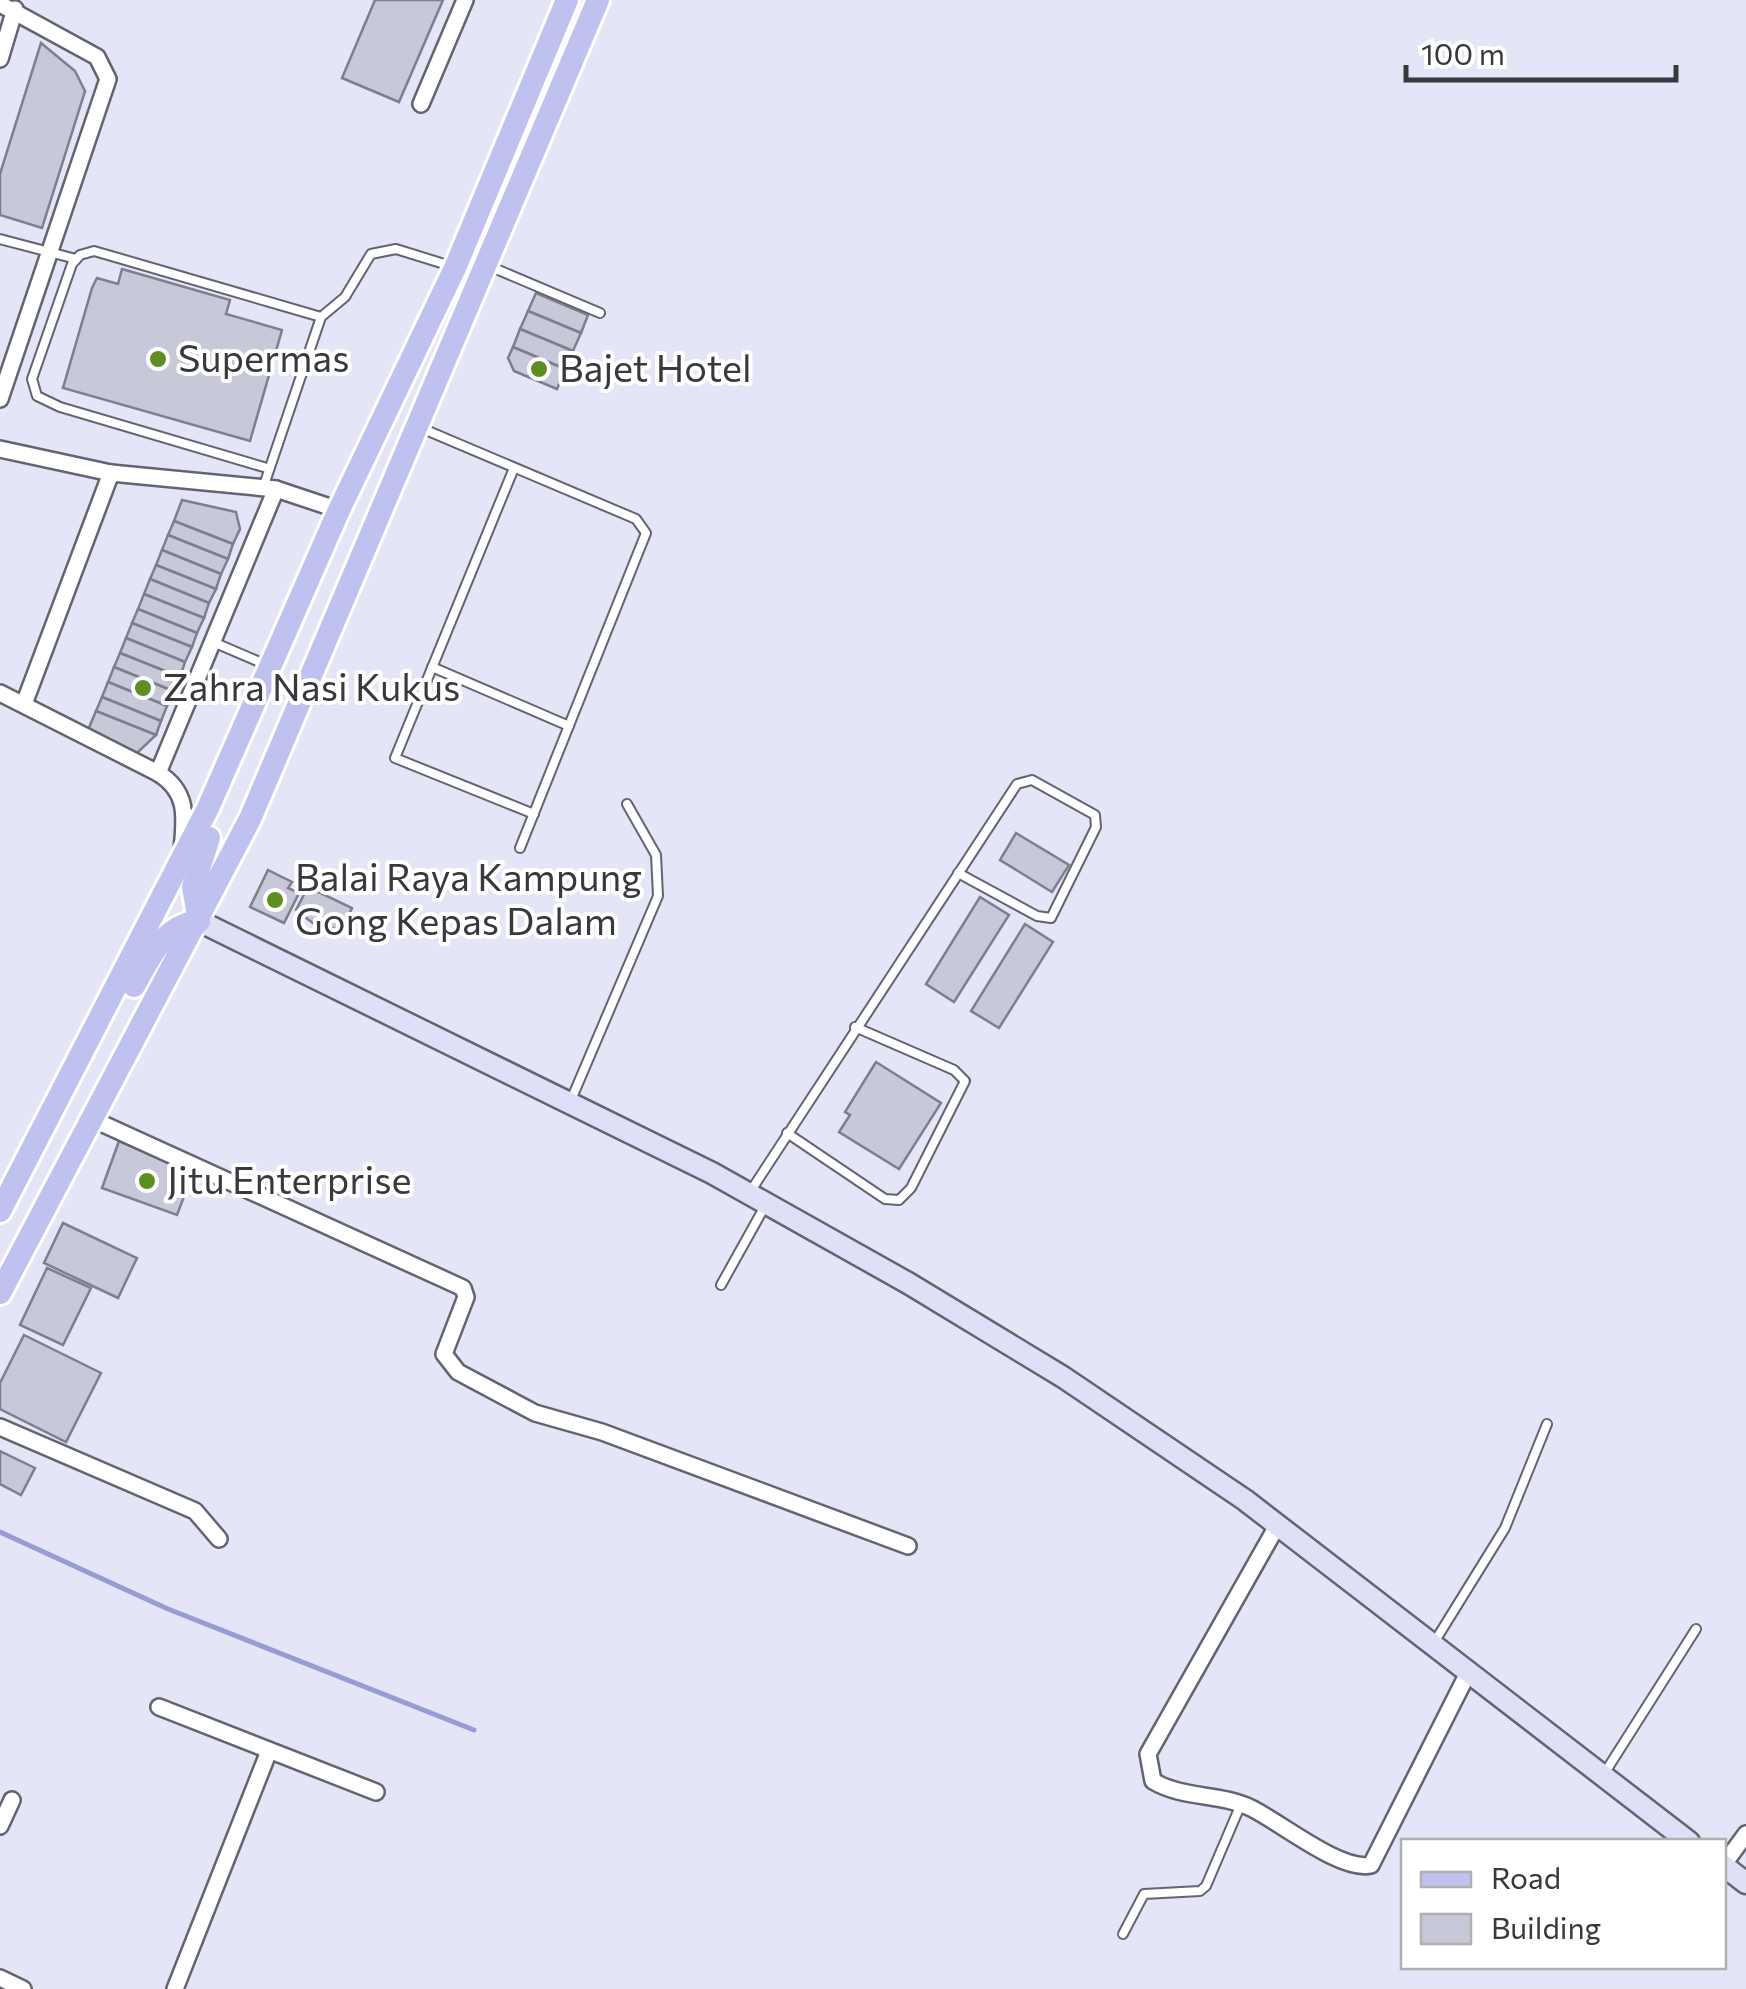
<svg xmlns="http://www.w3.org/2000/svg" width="1746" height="1989" font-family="Commissioner,sans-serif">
<rect width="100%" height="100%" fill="#e4e6f7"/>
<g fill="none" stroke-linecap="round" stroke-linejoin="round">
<!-- stream -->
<polyline stroke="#979cd5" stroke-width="5" points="0,1532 168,1609 474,1730"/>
</g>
<!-- building -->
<g fill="#c7c9d9" stroke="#7d7f8e" stroke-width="2.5">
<polygon points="375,0 443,0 399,102 342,78"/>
<polygon points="41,43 75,71 85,91 42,228 0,215 0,174"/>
<polygon points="122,269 230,300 226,314 282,330 250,441 63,388 92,288 97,278 118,284"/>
<polygon points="536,293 588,315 581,333 528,311"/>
<polygon points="528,311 581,333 573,351 520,329"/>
<polygon points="520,329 573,351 565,369 513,347"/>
<polygon points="513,347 565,369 557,389 514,371 508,358"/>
<polygon points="182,500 236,512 240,529 233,544 174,521"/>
<polygon points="174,521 233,544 228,559 168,535"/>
<polygon points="168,535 228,559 221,574 162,550"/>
<polygon points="162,550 221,574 216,589 156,565"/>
<polygon points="156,565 216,589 209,603 150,579"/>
<polygon points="150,579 209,603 204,618 144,594"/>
<polygon points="144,594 204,618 197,633 138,609"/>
<polygon points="138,609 197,633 192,647 132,623"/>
<polygon points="132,623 192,647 185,662 126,638"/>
<polygon points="126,638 185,662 180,677 120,653"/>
<polygon points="120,653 180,677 173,691 114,667"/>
<polygon points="114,667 173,691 167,706 108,682"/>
<polygon points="108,682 167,706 161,721 102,697"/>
<polygon points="102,697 161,721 156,735 96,711"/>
<polygon points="96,711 156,735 136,754 88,730"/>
<polygon points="1016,833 1069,865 1052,892 1000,860"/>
<polygon points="268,870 292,882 288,888 299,893 284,923 250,907"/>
<polygon points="308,887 352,908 341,932 326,925 323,931 296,910"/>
<polygon points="980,897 1009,915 954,1002 926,984"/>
<polygon points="1025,924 1053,942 999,1028 971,1011"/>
<polygon points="876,1062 941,1103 899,1169 839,1132 850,1115 845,1112"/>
<polygon points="119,1141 193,1173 177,1215 102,1188"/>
<polygon points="63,1223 137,1258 118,1298 44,1263"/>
<polygon points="47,1268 91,1288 63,1345 20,1325"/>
<polygon points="24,1335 101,1373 66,1442 0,1409 0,1383"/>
<polygon points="0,1451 35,1468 21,1495 0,1484"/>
</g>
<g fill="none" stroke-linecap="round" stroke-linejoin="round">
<defs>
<g id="lane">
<polyline points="0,239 76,259"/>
<polyline points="489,266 600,313"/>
<polyline points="421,428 636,519 646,533 520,848"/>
<polyline points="267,468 60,407 37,396 32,379 72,264 80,255 94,251 321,317"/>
<polyline points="514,468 395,758 534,814"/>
<polyline points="263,488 321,317 345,297 371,254 396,249 454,267"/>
<polyline points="213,642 269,666"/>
<polyline points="432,667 569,726"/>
<polyline points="571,1100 658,896 656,855 627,804"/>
<polyline points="787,1133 885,1199 899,1200 911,1188 965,1081 954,1070 855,1027"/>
<polyline points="750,1192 1017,784 1032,780 1095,815 1096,827 1051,918 1037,916 958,873"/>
<polyline points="721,1285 765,1206"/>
<polyline points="1435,1641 1505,1528 1547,1424"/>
<polyline points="1604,1774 1696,1629"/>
<polyline points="1123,1934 1144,1894 1200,1891 1206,1886 1241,1804"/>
</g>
<g id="street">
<polyline points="0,4 97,57 108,79 0,399"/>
<polyline points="0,59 15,9"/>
<polyline points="421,104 465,0"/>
<polyline points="0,449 111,473 276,489 339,510"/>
<polyline points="0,693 158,773"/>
<polyline points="24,704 111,473"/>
<path d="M182,850c3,-32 7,-58 -24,-77l118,-284"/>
<polyline points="92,1119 463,1288 466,1297 444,1354 458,1372 535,1413 602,1432 908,1546"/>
<polyline points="0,1427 195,1511 219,1539"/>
<path d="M1277,1526l-129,228 5,27c30,18 67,12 98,27 29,14 90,64 120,57l97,-192"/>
<polyline points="159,1707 376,1792"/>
<polyline points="0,1826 12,1800"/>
<polyline points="1724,1864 1746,1834"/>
<polyline points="0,1978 23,1989"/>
<polyline points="175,1989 269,1751"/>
</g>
<g id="secondary">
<polyline points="199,921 712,1173 908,1283 1063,1377 1245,1500 1689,1842"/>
<polyline points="1724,1866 1746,1883"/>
</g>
<g id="primary">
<polyline points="199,921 193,887 209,838"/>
<path d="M134,986c16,-29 29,-60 65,-65"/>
<polyline points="0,1211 208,808 339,510 455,268 567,0"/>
<polyline points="0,1293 250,819 598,0"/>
</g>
</defs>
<!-- lane casing -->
<use href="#lane" stroke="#626472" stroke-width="12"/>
<!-- street casing -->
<use href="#street" stroke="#626472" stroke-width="20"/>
<!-- secondary casing -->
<use href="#secondary" stroke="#626472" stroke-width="25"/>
<!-- primary casing -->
<use href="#primary" stroke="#fff" stroke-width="28"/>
<!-- lane -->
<use href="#lane" stroke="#fff" stroke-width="8"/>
<!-- street -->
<use href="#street" stroke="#fff" stroke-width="15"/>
<!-- secondary -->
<use href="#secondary" stroke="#dfe0f7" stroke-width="20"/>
<!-- primary -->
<use href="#primary" stroke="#bfc2ef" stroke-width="22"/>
</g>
<!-- markers -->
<g fill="#5e8d21" stroke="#fff" stroke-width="4">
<circle cx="158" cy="359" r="10"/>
<circle cx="539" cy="369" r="10"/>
<circle cx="143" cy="688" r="10"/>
<circle cx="275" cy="900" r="10"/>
<circle cx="147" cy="1181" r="10"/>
</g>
<g text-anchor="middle" stroke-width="8" stroke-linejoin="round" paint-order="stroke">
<!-- poi labels -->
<g font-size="38" fill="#38393f" stroke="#fff" text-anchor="start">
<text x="178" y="372">Supermas</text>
<text x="559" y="382">Bajet Hotel</text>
<text x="163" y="701">Zahra Nasi Kukus</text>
<text x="295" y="891">Balai Raya Kampung<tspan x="295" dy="44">Gong Kepas Dalam</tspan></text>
<text x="167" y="1194">Jitu Enterprise</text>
</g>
</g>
<!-- legend -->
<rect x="1401" y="1839" width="325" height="130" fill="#ffffff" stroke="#afb0b2" stroke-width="2.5"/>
<rect x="1421" y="1872" width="50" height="15" fill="#bfc2ef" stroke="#afb0b2" stroke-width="2.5"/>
<text x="1491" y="1889" font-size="30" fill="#38393f">Road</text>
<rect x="1421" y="1914" width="50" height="30" fill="#c7c9d9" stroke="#afb0b2" stroke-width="2.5"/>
<text x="1491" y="1939" font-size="30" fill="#38393f">Building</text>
<!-- scale -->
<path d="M1406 65v15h270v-15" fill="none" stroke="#38393f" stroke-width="5"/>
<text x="1421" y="65" font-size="30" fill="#38393f" stroke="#ffffff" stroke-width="8" paint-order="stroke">100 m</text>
</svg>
